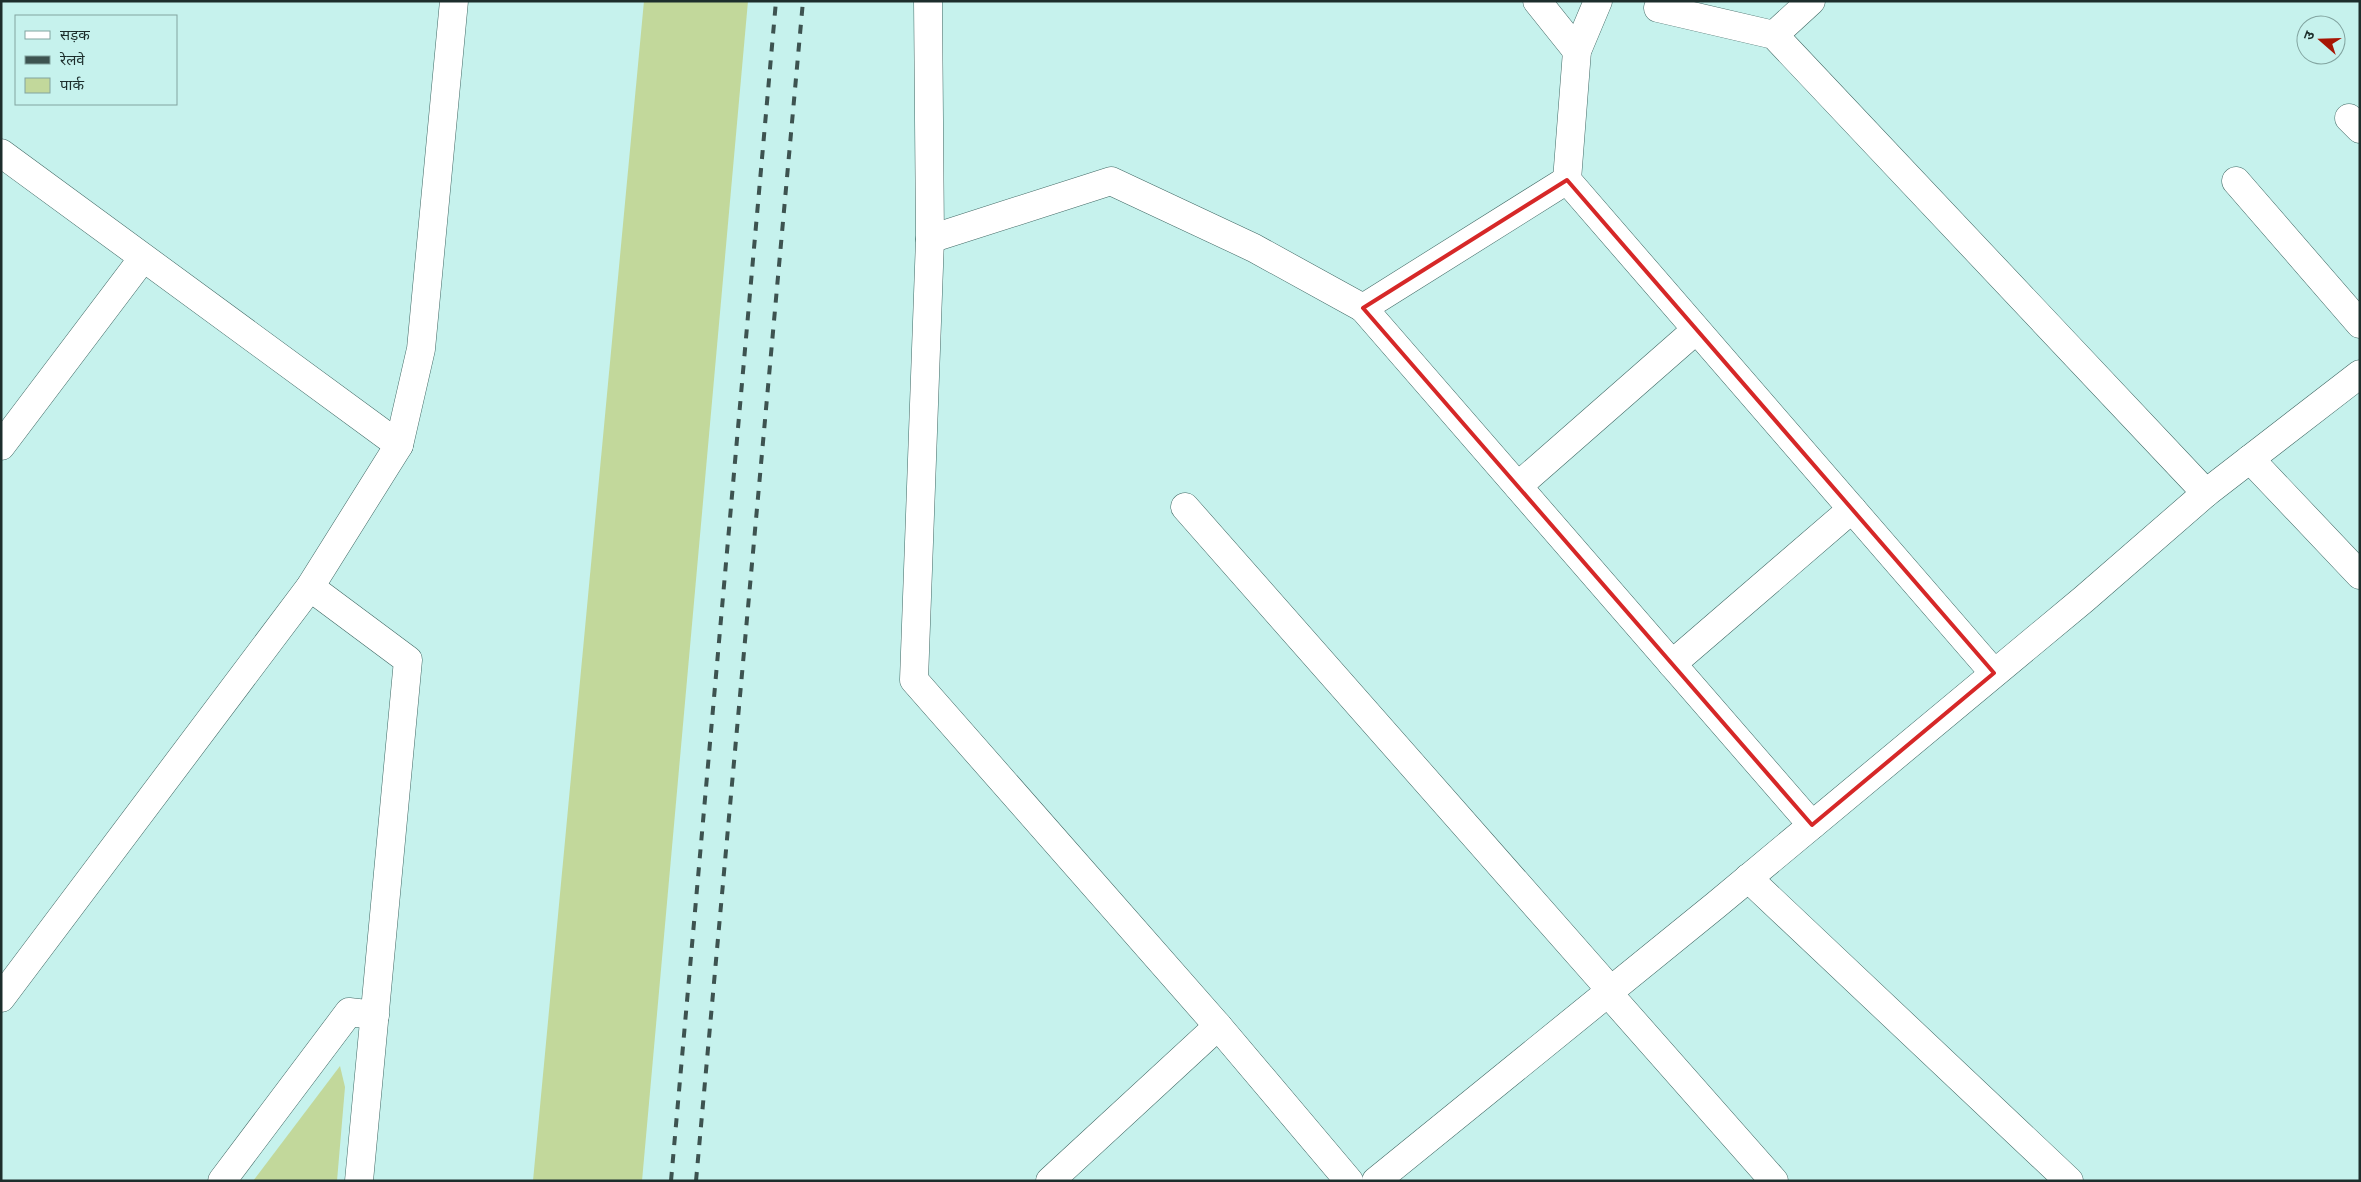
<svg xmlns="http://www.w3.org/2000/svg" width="2361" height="1182" font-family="Lato,'Noto Sans Devanagari',sans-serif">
<rect width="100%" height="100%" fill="#c6f2ed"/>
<!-- green -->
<g fill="#c2d89b">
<polygon points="644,1 748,1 642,1181 533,1181"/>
<polygon points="340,1066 345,1087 337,1181 253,1181"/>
</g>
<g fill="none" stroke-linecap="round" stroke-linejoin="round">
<defs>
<g id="minor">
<polyline points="928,1 930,239 914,680 1218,1026 1349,1181"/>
<polyline points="1537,1 1577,51"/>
<polyline points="1598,1 1577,51 1567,180 1994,673"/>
<polyline points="1658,8 1774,35 2206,493"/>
<polyline points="1774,35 1811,1"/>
<polyline points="2349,118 2360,129"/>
<polyline points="1,153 399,445"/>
<polyline points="2236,181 2360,324"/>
<polyline points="930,239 1111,181 1254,248 1363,308 1567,180"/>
<polyline points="1363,308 1812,825"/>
<polyline points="1,446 143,258"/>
<polyline points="2250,459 2360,575"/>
<polyline points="1518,486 1696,330"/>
<polyline points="1185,507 1607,986 1608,993 1774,1181"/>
<polyline points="310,587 408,660 359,1181"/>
<polyline points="1672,664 1852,509"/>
<polyline points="1748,878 2069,1181"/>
<polyline points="1,998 310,587 399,445 421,349 454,1"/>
<polyline points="222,1181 349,1012 375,1015"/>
<polyline points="1050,1181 1218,1026"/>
<polyline points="1376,1181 1716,905 2084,599 2206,493 2360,374"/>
</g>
</defs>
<!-- minor casing -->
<use href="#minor" stroke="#406864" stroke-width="29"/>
<!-- minor -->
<use href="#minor" stroke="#fff" stroke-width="28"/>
<!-- rail -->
<g stroke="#3d5350" stroke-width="4" stroke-dasharray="9 9" stroke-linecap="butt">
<polyline points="671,1181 776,1"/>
<polyline points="696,1181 803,1"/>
</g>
</g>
<!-- marked area -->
<path fill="none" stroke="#d62828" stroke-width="4" stroke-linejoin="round" d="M1567,180l427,493 -182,152 -449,-517z"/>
<!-- border -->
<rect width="2361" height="1182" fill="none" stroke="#1d2e2c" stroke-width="5"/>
<!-- legend -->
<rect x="15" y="15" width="162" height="90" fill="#c6f2ed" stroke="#82a4a0"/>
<rect x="25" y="31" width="25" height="8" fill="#ffffff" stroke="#82a4a0"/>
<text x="60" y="40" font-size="15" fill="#1d2e2c">सड़क</text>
<rect x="25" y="56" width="25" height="8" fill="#3d5350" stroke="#82a4a0"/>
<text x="60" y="65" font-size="15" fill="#1d2e2c">रेलवे</text>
<rect x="25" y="78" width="25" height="15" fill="#c2d89b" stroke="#82a4a0"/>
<text x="60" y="90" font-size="15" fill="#1d2e2c">पार्क</text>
<!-- north arrow -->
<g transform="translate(2321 40) rotate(290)"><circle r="24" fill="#c6f2ed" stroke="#82a4a0"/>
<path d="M0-4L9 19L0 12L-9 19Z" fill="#a71504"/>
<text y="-8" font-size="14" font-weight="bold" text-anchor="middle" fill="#1d2e2c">उ</text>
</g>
</svg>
